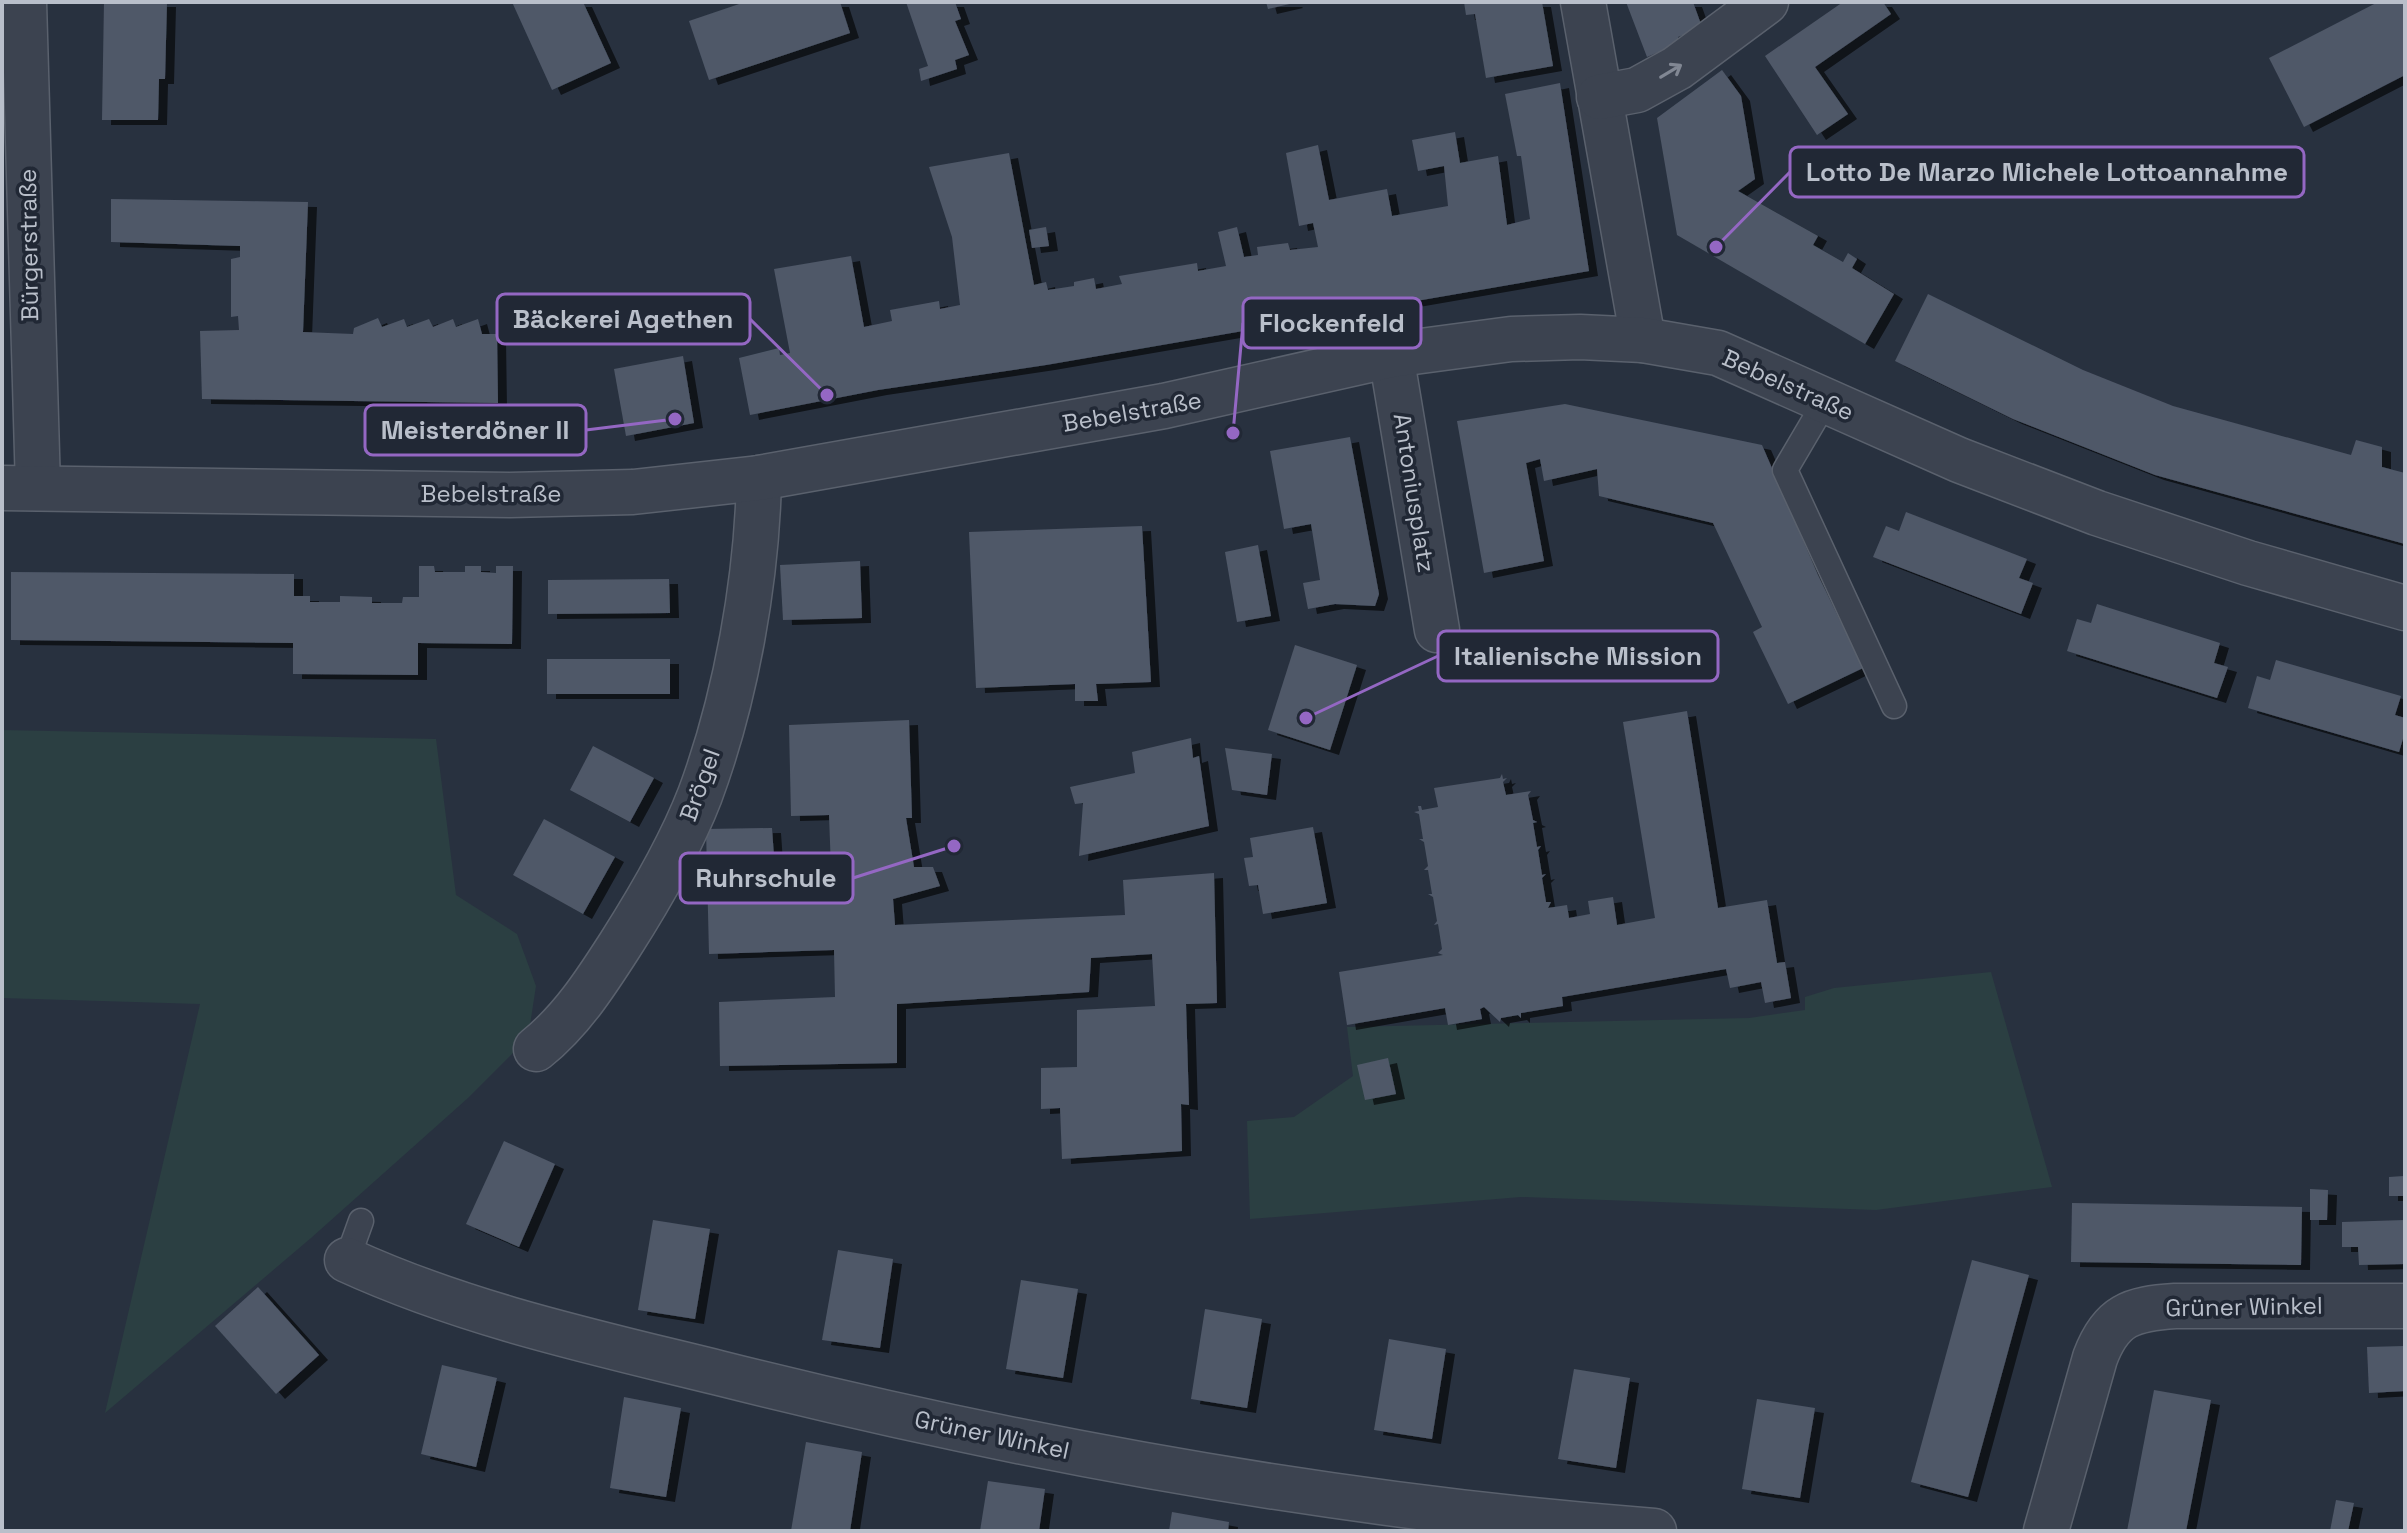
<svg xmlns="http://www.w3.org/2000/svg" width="2407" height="1533" font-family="'Space Grotesk',sans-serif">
<defs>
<filter id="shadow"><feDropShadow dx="9" dy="5" stdDeviation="0" flood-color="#0009"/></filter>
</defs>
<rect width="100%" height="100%" fill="#28313f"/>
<!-- green -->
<g fill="#2b3f42">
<polygon points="2,730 436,739 456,895 517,934 536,986 528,1038 468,1098 311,1238 105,1413 200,1004 2,998"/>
<polygon points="1991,972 2052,1187 1876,1210 1521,1197 1250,1219 1247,1121 1294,1117 1353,1076 1347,1027 1749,1018 1805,1010 1805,997 1834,988"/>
</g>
<!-- building -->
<g fill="#4f5868" filter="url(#shadow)">
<polygon points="104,2 167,2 165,79 159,79 158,120 102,120"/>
<polygon points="512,2 583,2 611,63 552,90"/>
<polygon points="745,2 840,2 850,33 709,80 689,21"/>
<polygon points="906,2 955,2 961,19 955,21 969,55 955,60 957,69 921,81 919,69 928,66"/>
<polygon points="1266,2 1293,2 1294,3 1268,9"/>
<polygon points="1464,2 1542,2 1553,66 1486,78 1475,14 1466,15"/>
<polygon points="1626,2 1693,2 1702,27 1678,37 1680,43 1647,57"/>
<polygon points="1843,2 1883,2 1891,14 1815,67 1848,114 1817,135 1765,56"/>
<polygon points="2378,2 2405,2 2405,75 2304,127 2269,58"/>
<polygon points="1722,70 1741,96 1755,179 1738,191 1818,236 1813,245 1843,262 1848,253 1857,259 1852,268 1894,294 1865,344 1677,235 1657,118"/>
<polygon points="1560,83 1589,271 1046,365 878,390 750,415 739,358 779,348 780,355 790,353 774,269 851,256 864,327 892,321 890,310 939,301 940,309 960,305 952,237 929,167 1009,153 1034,285 1046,282 1048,290 1074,286 1074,282 1094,278 1096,289 1122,284 1119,276 1197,263 1198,271 1226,266 1218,232 1237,227 1244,257 1258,255 1257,247 1288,243 1290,250 1318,247 1313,223 1299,226 1286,153 1318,145 1329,200 1387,189 1392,216 1448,206 1444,166 1418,171 1412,140 1455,132 1460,163 1498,156 1507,225 1530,219 1521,156 1517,156 1505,94"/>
<polygon points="111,199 308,202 303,332 353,334 354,328 378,318 382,327 404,319 407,327 429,319 433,327 453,319 456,327 478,319 482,334 497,334 498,403 202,399 200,331 239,330 238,316 231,317 231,259 240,257 240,246 111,242"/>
<polygon points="1046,227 1049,246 1032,248 1029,230"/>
<polygon points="1928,294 2083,370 2173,406 2351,455 2356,440 2382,447 2382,467 2405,473 2405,544 2155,475 2013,419 1895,361"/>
<polygon points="683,356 694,423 626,436 614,369"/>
<polygon points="1565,404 1762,445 1818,575 1863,668 1788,704 1753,632 1762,627 1713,523 1599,496 1597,469 1544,481 1540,459 1526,463 1544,561 1484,573 1457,421"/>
<polygon points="1350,437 1379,594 1375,606 1335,604 1308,609 1303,583 1320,580 1311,524 1284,529 1270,451"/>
<polygon points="1906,512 2027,559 2019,578 2033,583 2021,614 1873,557 1886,526 1899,531"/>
<polygon points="1142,526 1151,682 1096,684 1098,701 1075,701 1075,684 976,688 969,532"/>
<polygon points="1258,545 1271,616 1237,622 1225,552"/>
<polygon points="860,561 862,618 783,620 780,565"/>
<polygon points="419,566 434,566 435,572 465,572 465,566 481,566 481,572 496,573 496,566 513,566 512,644 418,643 418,675 293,674 293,643 11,640 11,572 294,574 294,596 310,596 310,602 340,602 340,596 372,597 372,603 402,603 403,597 419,597"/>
<polygon points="669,579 670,613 548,614 548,580"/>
<polygon points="2097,604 2220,643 2214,663 2228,667 2217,698 2067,651 2077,619 2091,623"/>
<polygon points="1295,645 1357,665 1330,750 1268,730"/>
<rect x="547" y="659" width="123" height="35"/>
<polygon points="2276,660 2401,696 2395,715 2405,718 2405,732 2399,752 2248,708 2257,676 2270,680"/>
<polygon points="1687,711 1718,908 1767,900 1777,963 1785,962 1791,998 1765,1003 1761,982 1730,988 1726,969 1562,997 1563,1006 1521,1013 1521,1018 1518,1015 1501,1018 1500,1022 1484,1007 1480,1009 1482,1019 1448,1025 1445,1008 1347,1025 1339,972 1443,955 1438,953 1442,949 1438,924 1434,925 1437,921 1433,897 1428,894 1432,894 1428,870 1424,870 1428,866 1424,842 1419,839 1423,839 1419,814 1414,812 1419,811 1418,806 1421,806 1422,810 1438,807 1434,788 1500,778 1502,774 1503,779 1507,778 1503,782 1506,795 1531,791 1528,795 1533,820 1537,822 1533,823 1537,847 1541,846 1538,850 1542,875 1546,874 1542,878 1546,902 1551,902 1548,908 1567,905 1569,918 1590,914 1588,901 1613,897 1617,925 1655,918 1623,722"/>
<polygon points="909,720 912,818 906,818 914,867 933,867 940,886 893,899 895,925 1125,915 1123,880 1214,873 1217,1003 1186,1004 1189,1105 1181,1104 1182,1151 1062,1159 1060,1108 1041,1109 1041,1068 1077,1067 1077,1010 1155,1006 1152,954 1091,958 1089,992 897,1004 897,1063 720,1066 719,1002 835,997 834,950 709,954 706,829 772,828 777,900 832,896 829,815 791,816 789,725"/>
<polygon points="1191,738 1193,758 1199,756 1209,826 1079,856 1083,803 1075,804 1070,787 1135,773 1132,752"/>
<polygon points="593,746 654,778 630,822 570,790"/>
<polygon points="1225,748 1272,754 1267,795 1232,790"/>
<polygon points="544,819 615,857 583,914 513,875"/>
<polygon points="1313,827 1327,903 1263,914 1258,885 1249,886 1244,858 1253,857 1250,838"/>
<polygon points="1388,1058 1396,1094 1365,1100 1357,1065"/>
<polygon points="504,1141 555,1164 519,1247 466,1224"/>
<polygon points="2404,1176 2405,1196 2389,1196 2389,1177"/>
<polygon points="2310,1189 2328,1190 2327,1220 2310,1220"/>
<polygon points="2072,1203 2302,1207 2301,1265 2071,1262"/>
<polygon points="653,1220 710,1229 695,1319 638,1310"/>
<polygon points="2405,1220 2405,1264 2359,1265 2358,1247 2342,1247 2342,1222"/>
<polygon points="838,1250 893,1259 880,1348 822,1340"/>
<polygon points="1972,1260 2029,1275 1968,1497 1911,1482"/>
<polygon points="1021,1280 1078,1289 1063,1378 1006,1369"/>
<polygon points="258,1287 319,1355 276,1394 215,1326"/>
<polygon points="1205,1309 1262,1319 1247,1408 1191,1399"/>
<polygon points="1389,1339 1446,1349 1432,1439 1374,1430"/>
<polygon points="2405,1346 2405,1391 2369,1393 2367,1347"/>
<polygon points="442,1365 497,1378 476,1467 421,1454"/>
<polygon points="1574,1369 1630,1378 1616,1468 1558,1459"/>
<polygon points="2154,1390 2211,1400 2186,1531 2127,1531"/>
<polygon points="624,1397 681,1408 666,1497 610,1488"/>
<polygon points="1757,1399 1815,1408 1800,1498 1742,1489"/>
<polygon points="806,1442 862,1452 850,1531 791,1531"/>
<polygon points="988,1481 1045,1489 1039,1531 980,1531"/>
<polygon points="2336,1500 2354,1503 2348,1531 2330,1531"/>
<polygon points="1172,1512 1229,1522 1228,1531 1169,1531"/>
</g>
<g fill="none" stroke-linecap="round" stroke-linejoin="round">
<defs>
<g id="service">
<polyline points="1825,402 1785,470 1894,706"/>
<polyline points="347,1260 361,1221"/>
</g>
<g id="minor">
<polyline points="24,2 38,488"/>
<polyline points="1583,2 1643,340"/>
<polyline points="1599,97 1637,90 1677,68 1766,2"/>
<polyline points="1391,355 1437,630"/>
<path d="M536,1049c35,-28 59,-65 84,-104 30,-47 60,-98 80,-150 36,-97 57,-215 59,-317"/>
<path d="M347,1260c118,54 246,82 372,113 306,77 620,134 935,158"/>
<path d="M2046,1531l49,-173c16,-43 36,-49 80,-52h230"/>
</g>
<polyline id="tertiary" points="2,488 510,495 633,492 759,478 1164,406 1391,355 1511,339 1580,337 1643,340 1718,353 1959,460 2097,513 2248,563 2405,608"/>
</defs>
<!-- service casing -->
<use href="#service" stroke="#5a616d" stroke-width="27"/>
<!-- minor casing -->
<use href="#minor" stroke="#5a616d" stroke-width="47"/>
<!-- tertiary casing -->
<use href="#tertiary" stroke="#5a616d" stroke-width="47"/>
<!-- service -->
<use href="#service" stroke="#3c4350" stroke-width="24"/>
<!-- minor -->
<use href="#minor" stroke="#3c4350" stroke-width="44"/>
<!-- tertiary -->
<use href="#tertiary" stroke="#3c4350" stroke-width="44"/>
</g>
<!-- one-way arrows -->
<defs><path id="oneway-shaft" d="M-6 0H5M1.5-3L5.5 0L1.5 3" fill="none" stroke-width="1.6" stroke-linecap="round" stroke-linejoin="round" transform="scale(2)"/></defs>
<use stroke="#818793" href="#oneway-shaft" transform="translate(1671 71) rotate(-31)"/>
<g text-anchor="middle" stroke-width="7" stroke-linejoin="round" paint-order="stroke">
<!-- street labels -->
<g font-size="24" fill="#b9bfca" stroke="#212835">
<text transform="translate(29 245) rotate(-91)" y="8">Bürgerstraße</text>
<text transform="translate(1788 385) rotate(24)" y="8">Bebelstraße</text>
<text transform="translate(1132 412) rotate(-10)" y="8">Bebelstraße</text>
<text transform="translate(1414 493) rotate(81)" y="8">Antoniusplatz</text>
<text x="491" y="502">Bebelstraße</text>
<text transform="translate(700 785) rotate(-70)" y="8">Brögel</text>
<text transform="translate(2244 1307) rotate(-1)" y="8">Grüner Winkel</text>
<text transform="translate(992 1435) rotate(12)" y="8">Grüner Winkel</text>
</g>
</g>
<!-- callouts -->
<path fill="none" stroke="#9467c3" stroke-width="3" d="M1716 247L1790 172M827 395L750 319M1233 433L1243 323M675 419L586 430M1306 718L1438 656M954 846L853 878"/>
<g fill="#9467c3" stroke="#212835" stroke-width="3">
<circle cx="1716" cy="247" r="8"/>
<circle cx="827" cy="395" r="8"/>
<circle cx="1233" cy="433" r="8"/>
<circle cx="675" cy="419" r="8"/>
<circle cx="1306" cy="718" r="8"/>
<circle cx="954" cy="846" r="8"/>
</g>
<g fill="#212835" stroke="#9467c3" stroke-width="3">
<rect x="1790" y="147" width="514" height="50" rx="8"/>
<rect x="497" y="294" width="253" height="50" rx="8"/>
<rect x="1243" y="298" width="178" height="50" rx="8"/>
<rect x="365" y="405" width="221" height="50" rx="8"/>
<rect x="1438" y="631" width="280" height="50" rx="8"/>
<rect x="680" y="853" width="173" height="50" rx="8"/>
</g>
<g font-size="26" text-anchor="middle" font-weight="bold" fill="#b9bfca">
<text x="2047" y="181">Lotto De Marzo Michele Lottoannahme</text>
<text x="623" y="328">Bäckerei Agethen</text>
<text x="1332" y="332">Flockenfeld</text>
<text x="475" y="439">Meisterdöner II</text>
<text x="1578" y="665">Italienische Mission</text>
<text x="766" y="887">Ruhrschule</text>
</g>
<!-- border -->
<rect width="2407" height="1533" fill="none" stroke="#b9bfca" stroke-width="8"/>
</svg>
